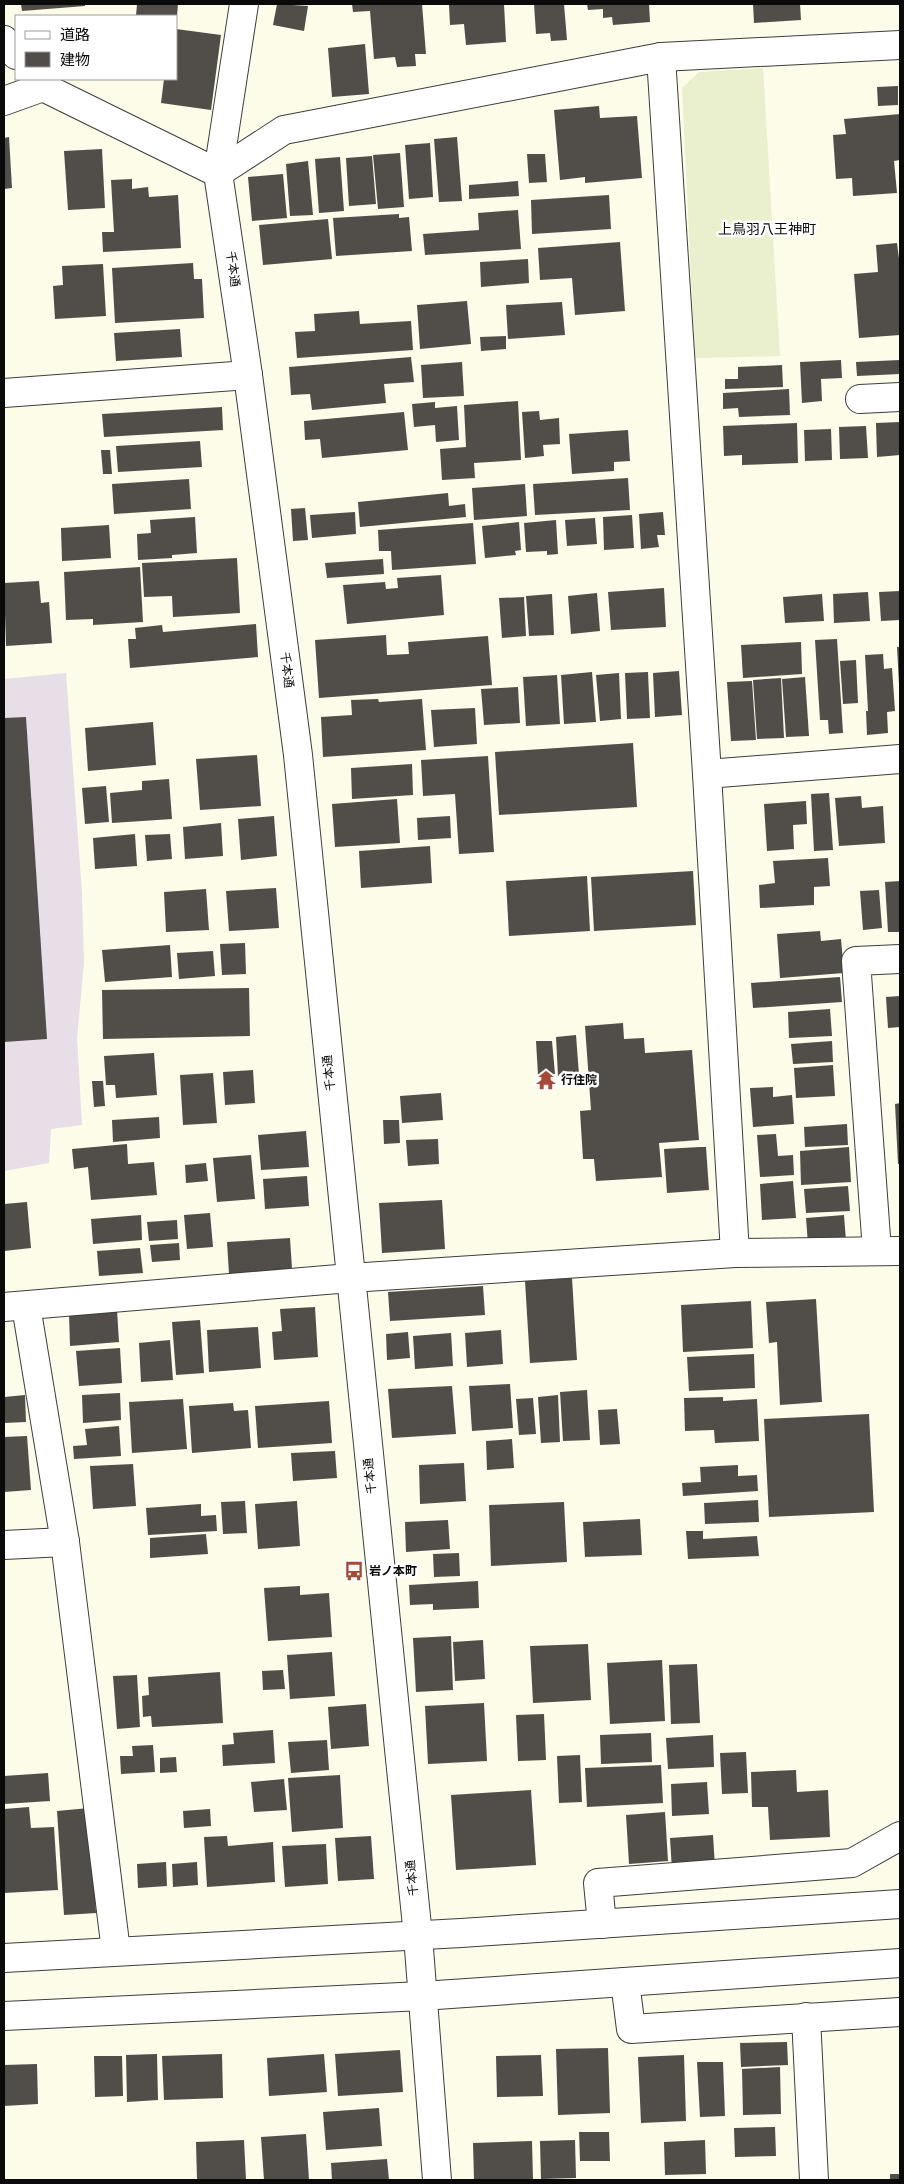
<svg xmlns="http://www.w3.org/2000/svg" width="904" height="2184" font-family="Bitter,'Noto Sans JP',serif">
<rect width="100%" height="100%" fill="#fcfce9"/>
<!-- industrial -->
<polygon fill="#e8dee7" points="66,673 82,893 84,963 77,1038 82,1125 51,1129 49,1163 4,1171 4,679"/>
<!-- farmland -->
<polygon fill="#eaefcd" points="763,68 780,356 695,358 682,88 699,72"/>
<!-- building -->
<g fill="#514d48">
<polygon points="21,4 85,4 85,6 22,11"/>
<polygon points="137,4 178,4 177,16 136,16"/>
<polygon points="277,4 308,6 304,31 273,25"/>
<polygon points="352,4 422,4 426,54 415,54 416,66 397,67 395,57 374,59 370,11 353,12"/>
<polygon points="504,4 506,42 466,45 464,24 450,25 449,5"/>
<polygon points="534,4 564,4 567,40 551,41 550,33 536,34"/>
<polygon points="587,4 649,4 650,22 613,25 612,17 603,18 603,9 588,10"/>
<polygon points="753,4 800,4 801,20 754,23"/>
<polygon points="176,29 221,35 211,110 161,103 164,79 176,79"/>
<polygon points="365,44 369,94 332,97 328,48"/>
<polygon points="898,86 898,105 878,106 877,87"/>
<polygon points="599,106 600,118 637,116 642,178 585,183 585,177 560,180 554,110"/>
<polygon points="900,114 900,160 894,161 897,193 853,196 852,178 836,179 833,135 846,134 844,119"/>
<polygon points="9,137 12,188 4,189 4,138"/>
<polygon points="457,137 462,201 439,202 434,139"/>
<polygon points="430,143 433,197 409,199 405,145"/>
<polygon points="102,149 105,208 68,210 64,151"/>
<polygon points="400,153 404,207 378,209 373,155"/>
<polygon points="527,154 545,154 547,182 529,183"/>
<polygon points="372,156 376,204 349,206 346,158"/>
<polygon points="340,157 344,211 319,213 315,159"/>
<polygon points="308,161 313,215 290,216 286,164"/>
<polygon points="283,174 287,218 252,221 248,177"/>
<polygon points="132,179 132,189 148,187 149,197 178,195 181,248 103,252 102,232 114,232 111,180"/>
<polygon points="518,181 519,196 469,199 469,185"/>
<polygon points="609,195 611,229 532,234 531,200"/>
<polygon points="518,210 521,249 425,255 423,234 479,230 478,213"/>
<polygon points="399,214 399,218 409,217 412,251 336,256 333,218"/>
<polygon points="328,219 332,259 263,265 259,225"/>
<polygon points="620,242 625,311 575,315 572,278 540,280 538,248"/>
<polygon points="897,243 900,266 900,335 859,338 854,274 878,272 876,245"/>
<polygon points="528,259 529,283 481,287 480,262"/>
<polygon points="193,263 194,279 202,279 204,318 115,323 112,268"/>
<polygon points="103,264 106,316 55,319 53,286 63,285 62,266"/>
<polygon points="467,301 471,344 420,349 417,305"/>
<polygon points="562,302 565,335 508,339 506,305"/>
<polygon points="359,311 360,324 411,321 413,350 297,358 295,332 315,331 314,314"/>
<polygon points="180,329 182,357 116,361 114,333"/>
<polygon points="506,336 506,349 481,351 480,337"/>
<polygon points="411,357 414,382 384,384 386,403 312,410 310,394 291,395 289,367"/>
<polygon points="841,360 842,378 821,379 822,401 802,403 800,362"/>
<polygon points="900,360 900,374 857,376 856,362"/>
<polygon points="462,362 464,396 423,398 421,365"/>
<polygon points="782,365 783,387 725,389 725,379 738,379 738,367"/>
<polygon points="789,389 790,415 739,417 738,408 723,409 723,393"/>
<polygon points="518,401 521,460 474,463 475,478 442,480 440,449 466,447 464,405"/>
<polygon points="435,402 435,408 457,406 459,440 436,442 435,425 414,427 412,404"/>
<polygon points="222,407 223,430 104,437 102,414"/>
<polygon points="539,411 540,420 559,418 560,444 543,445 544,456 525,458 522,412"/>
<polygon points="404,412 408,450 322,458 320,439 305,440 304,421"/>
<polygon points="900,422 900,455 877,457 876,423"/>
<polygon points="797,423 798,463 742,465 742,455 724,456 723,426"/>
<polygon points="866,426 868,458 840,459 839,427"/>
<polygon points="831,429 832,460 805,461 804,430"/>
<polygon points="628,430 630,461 614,462 614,471 572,474 569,434"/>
<polygon points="200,441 202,467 118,472 116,446"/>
<polygon points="101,450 110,450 112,474 103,474"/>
<polygon points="628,478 630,510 535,515 533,484"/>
<polygon points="189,479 191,509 114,514 112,484"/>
<polygon points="525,484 527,516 474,520 472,488"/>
<polygon points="448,493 449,506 465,504 466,517 360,527 358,502"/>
<polygon points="305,508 308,540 293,541 291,509"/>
<polygon points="355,512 356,534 312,538 310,515"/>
<polygon points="663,512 665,535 657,535 659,547 641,549 639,514"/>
<polygon points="632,515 634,548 604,550 603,517"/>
<polygon points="195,517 197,553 172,555 172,558 138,560 137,534 151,533 150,520"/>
<polygon points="595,518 597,544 567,546 565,520"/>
<polygon points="556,520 558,554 547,555 547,551 526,552 524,523"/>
<polygon points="519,522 521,550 515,551 516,555 485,558 482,526"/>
<polygon points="473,523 476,564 392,570 391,551 379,551 378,530"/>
<polygon points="109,525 111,558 62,561 61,528"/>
<polygon points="237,558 240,613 173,617 172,596 144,597 142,563"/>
<polygon points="383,559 384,574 327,578 325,563"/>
<polygon points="140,567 143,622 93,625 93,619 66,620 64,572"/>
<polygon points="441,575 444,615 347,624 343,585 385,582 386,589 398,588 397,578"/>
<polygon points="39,581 41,603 49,602 52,643 6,646 4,583"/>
<polygon points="664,588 666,627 611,630 608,592"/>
<polygon points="900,591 900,620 881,621 879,592"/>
<polygon points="868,592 870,621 834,623 833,594"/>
<polygon points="597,593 600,631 571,634 568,596"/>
<polygon points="552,594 554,635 529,636 526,596"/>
<polygon points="822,594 824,621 785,623 783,597"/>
<polygon points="524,597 526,636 502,638 499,598"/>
<polygon points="256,624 258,657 130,668 128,639 136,639 135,628 162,625 163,632"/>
<polygon points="386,635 387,655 409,654 408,642 488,636 492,685 319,698 315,640"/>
<polygon points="837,639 843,733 829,734 828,720 820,720 815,640"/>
<polygon points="801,642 802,674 743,678 741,645"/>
<polygon points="897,647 900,647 900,684 899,684"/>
<polygon points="883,654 884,669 892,668 895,711 887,712 888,733 867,735 866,711 868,711 865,655"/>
<polygon points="856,660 858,703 843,704 840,661"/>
<polygon points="679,671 682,715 655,717 653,673"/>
<polygon points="592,672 596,722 564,724 561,675"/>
<polygon points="648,672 650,718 627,719 625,673"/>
<polygon points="619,673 621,719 600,721 596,675"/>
<polygon points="557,675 560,724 526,726 523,677"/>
<polygon points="805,677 809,736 786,737 782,679"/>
<polygon points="781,678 784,738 757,739 753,680"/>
<polygon points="752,681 756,740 731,741 727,682"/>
<polygon points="518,687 520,723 484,725 481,689"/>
<polygon points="378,699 379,702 422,699 426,750 323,757 321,717 352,715 351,700"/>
<polygon points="475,708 477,744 434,747 431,710"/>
<polygon points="26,717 47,1039 4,1042 4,718"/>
<polygon points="153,722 156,765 88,771 85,728"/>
<polygon points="633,743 637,807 499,815 495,752"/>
<polygon points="257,755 261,806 200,810 196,759"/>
<polygon points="488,756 494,852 459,854 455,794 423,796 421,760"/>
<polygon points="412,764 413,795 352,799 351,768"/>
<polygon points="169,779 172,819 112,823 110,793 142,790 142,781"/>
<polygon points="106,786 109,822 85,824 82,788"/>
<polygon points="829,793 833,850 814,851 811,794"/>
<polygon points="861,796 862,808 883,806 885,843 839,846 835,798"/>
<polygon points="397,799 400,843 335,847 332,804"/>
<polygon points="806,801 807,824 793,825 794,849 767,851 764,804"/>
<polygon points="274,816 277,856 241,860 238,819"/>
<polygon points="450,816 451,838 418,840 417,818"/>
<polygon points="221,823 223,856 185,859 183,827"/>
<polygon points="135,834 137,866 95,869 93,838"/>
<polygon points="170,834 172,859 147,861 145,835"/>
<polygon points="430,846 432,883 361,888 359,851"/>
<polygon points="828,858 830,886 814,887 814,905 760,908 759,885 775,883 773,861"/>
<polygon points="693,871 696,925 594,931 591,877"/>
<polygon points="587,876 590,931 509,936 506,881"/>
<polygon points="900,881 900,932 888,932 885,882"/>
<polygon points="276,888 279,928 229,931 226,891"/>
<polygon points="206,889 209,930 166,932 164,892"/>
<polygon points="879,890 882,928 863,930 860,891"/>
<polygon points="820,931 821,941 841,939 844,973 780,978 777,934"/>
<polygon points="245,943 246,974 222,975 220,944"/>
<polygon points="170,945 172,977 105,982 102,950"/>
<polygon points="213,951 215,976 179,979 177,953"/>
<polygon points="840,977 842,1002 753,1008 751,983"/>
<polygon points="249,988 250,1036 103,1039 102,990"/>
<polygon points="900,996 900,1027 888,1028 886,997"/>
<polygon points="830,1009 832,1036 789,1038 788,1012"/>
<polygon points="623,1023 624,1039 644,1038 645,1053 692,1050 699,1140 659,1143 662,1177 596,1181 594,1159 583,1159 580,1111 591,1110 585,1026"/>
<polygon points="576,1035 579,1075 558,1076 556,1037"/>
<polygon points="536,1041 552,1041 555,1074 538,1075"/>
<polygon points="832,1041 833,1062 793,1064 791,1044"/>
<polygon points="154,1053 157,1095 116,1098 115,1085 106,1085 104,1056"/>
<polygon points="833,1065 835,1096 796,1098 794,1068"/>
<polygon points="253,1070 255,1103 225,1105 223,1072"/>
<polygon points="213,1073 217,1123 183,1125 180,1075"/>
<polygon points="92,1081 103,1081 105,1106 94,1107"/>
<polygon points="773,1087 773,1097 792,1095 794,1124 753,1127 750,1088"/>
<polygon points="441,1093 443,1120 402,1123 400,1096"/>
<polygon points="900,1103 900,1164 898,1164 895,1104"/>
<polygon points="159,1117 160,1138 113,1142 112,1120"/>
<polygon points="383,1120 399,1120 400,1143 384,1144"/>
<polygon points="847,1124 848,1145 805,1147 804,1127"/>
<polygon points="306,1131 309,1167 261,1170 258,1135"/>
<polygon points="776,1134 778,1156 793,1155 794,1175 760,1177 757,1135"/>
<polygon points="438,1139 439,1164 408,1166 406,1140"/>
<polygon points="127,1144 128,1164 154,1162 157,1195 91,1200 88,1167 74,1169 72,1149"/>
<polygon points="700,1147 706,1147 709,1190 667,1193 664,1149"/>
<polygon points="849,1147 851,1182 801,1185 800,1151"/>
<polygon points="251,1155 255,1199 217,1202 213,1158"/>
<polygon points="206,1163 208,1181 186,1183 185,1165"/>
<polygon points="307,1176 309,1206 265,1209 263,1179"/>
<polygon points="793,1181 796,1218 762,1220 760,1184"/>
<polygon points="848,1186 850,1211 806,1213 804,1189"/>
<polygon points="442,1200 445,1249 382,1253 379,1203"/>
<polygon points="27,1202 31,1248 4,1251 4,1204"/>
<polygon points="210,1213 213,1247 187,1249 184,1215"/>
<polygon points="141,1215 142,1240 93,1244 91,1219"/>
<polygon points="844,1215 846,1241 808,1244 806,1218"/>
<polygon points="177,1220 178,1239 149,1241 147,1222"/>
<polygon points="290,1238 292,1269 229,1274 227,1242"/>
<polygon points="179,1243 180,1260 152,1262 150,1245"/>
<polygon points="140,1248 143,1273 99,1276 97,1251"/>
<polygon points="572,1278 577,1360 530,1363 525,1281"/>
<polygon points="483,1286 485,1315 390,1321 388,1292"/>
<polygon points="816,1299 822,1402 780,1405 777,1342 769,1343 766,1302"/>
<polygon points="751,1301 753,1348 683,1352 681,1305"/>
<polygon points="315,1307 318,1357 274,1360 272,1332 282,1331 280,1309"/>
<polygon points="117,1310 119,1342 70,1346 69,1313"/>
<polygon points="200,1320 204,1373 176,1375 172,1322"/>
<polygon points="258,1327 261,1368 209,1372 207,1330"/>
<polygon points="501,1330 503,1364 467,1367 465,1333"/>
<polygon points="408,1332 410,1358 387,1360 386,1334"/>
<polygon points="451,1333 453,1366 415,1369 413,1336"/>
<polygon points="170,1340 173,1380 141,1382 139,1343"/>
<polygon points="120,1348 122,1383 79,1386 76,1351"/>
<polygon points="754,1354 755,1388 689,1391 687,1357"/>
<polygon points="510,1384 513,1428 472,1431 469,1386"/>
<polygon points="452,1386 456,1434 392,1438 388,1389"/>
<polygon points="587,1390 590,1440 563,1441 560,1392"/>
<polygon points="120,1393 121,1420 83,1423 82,1395"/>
<polygon points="25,1395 26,1422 4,1423 4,1397"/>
<polygon points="558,1395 560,1442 541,1443 538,1397"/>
<polygon points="723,1397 723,1401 757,1399 759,1441 715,1443 714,1430 685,1431 684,1398"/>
<polygon points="533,1398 536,1434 519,1435 516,1399"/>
<polygon points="183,1399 187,1449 132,1453 129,1402"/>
<polygon points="329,1401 332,1443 258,1448 255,1406"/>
<polygon points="233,1403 234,1411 248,1410 251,1448 192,1453 189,1406"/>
<polygon points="617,1409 620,1444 600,1445 598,1410"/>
<polygon points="869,1414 874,1512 769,1517 764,1419"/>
<polygon points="119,1426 121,1456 74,1459 73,1446 87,1445 85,1429"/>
<polygon points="27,1436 31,1490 4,1492 4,1437"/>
<polygon points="512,1439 514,1468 487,1470 486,1441"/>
<polygon points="335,1451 337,1478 293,1481 291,1453"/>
<polygon points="464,1463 466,1501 420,1504 419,1465"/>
<polygon points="133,1464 136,1506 93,1509 90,1466"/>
<polygon points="738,1465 738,1476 757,1475 758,1491 683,1496 682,1483 701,1482 700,1467"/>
<polygon points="758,1500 759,1522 705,1524 704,1503"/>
<polygon points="245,1501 247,1533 223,1534 221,1502"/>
<polygon points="297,1501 300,1546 258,1549 255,1504"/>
<polygon points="564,1502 567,1562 491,1566 489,1505"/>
<polygon points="201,1504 201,1516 216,1515 217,1531 148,1535 146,1508"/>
<polygon points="640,1519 642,1555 585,1557 583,1522"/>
<polygon points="448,1520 450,1549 406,1552 405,1522"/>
<polygon points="686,1531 703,1531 703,1539 757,1536 759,1556 688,1559"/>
<polygon points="206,1534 208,1554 150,1558 150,1538"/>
<polygon points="459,1553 460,1576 434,1577 433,1554"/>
<polygon points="478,1581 479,1608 433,1610 433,1604 410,1605 409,1585"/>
<polygon points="300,1586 300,1595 329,1593 332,1637 268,1641 264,1588"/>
<polygon points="451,1636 453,1690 416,1692 413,1638"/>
<polygon points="483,1640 485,1679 455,1681 453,1642"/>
<polygon points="588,1644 591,1700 533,1703 530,1646"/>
<polygon points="332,1652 335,1696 290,1699 287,1655"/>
<polygon points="662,1660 665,1721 610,1724 607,1663"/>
<polygon points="697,1664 700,1723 671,1724 669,1665"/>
<polygon points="283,1670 285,1689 263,1690 262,1671"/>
<polygon points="220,1672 223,1723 152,1727 151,1716 143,1717 142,1696 149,1695 148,1677"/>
<polygon points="137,1675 140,1727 117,1729 113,1676"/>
<polygon points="484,1703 487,1761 428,1764 425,1706"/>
<polygon points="366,1704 369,1746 331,1749 328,1707"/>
<polygon points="544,1714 546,1760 518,1761 516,1715"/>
<polygon points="273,1730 275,1763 223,1766 222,1745 234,1744 233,1733"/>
<polygon points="651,1733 652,1762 601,1764 600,1735"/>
<polygon points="713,1735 714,1767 668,1769 666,1738"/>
<polygon points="327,1740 329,1770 291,1773 288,1742"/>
<polygon points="153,1745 155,1772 121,1774 120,1756 133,1756 132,1746"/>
<polygon points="746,1752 748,1793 722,1794 720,1753"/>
<polygon points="580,1755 582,1802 559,1803 557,1756"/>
<polygon points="176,1757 177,1772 160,1773 160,1758"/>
<polygon points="661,1765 663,1803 587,1807 585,1768"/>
<polygon points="796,1770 797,1792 828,1790 830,1837 770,1840 768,1807 752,1807 751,1772"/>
<polygon points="48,1773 50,1801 4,1804 4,1776"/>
<polygon points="340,1775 343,1828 292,1832 288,1778"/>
<polygon points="284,1779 287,1810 254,1812 251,1782"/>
<polygon points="707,1782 709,1814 672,1816 671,1784"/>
<polygon points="531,1790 536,1865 456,1870 451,1795"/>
<polygon points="29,1807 31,1828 54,1827 58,1890 4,1893 4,1809"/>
<polygon points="89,1808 96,1913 64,1915 57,1811"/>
<polygon points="210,1809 211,1826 184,1828 183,1811"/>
<polygon points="665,1812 668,1861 629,1864 626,1815"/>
<polygon points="713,1835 715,1867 672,1870 670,1838"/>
<polygon points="227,1836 228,1846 273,1842 275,1882 207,1887 204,1837"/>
<polygon points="371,1836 374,1879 338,1881 335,1838"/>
<polygon points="326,1844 328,1884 285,1887 282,1846"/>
<polygon points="166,1862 167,1886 138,1888 137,1864"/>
<polygon points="197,1862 198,1885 173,1887 172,1864"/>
<polygon points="787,2042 788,2065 741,2067 740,2043"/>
<polygon points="608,2048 610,2113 558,2115 556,2049"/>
<polygon points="400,2050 403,2092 338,2096 335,2054"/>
<polygon points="157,2054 158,2100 127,2102 126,2055"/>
<polygon points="222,2054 223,2098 164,2100 162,2056"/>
<polygon points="324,2054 327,2092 269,2096 267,2058"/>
<polygon points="541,2055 543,2096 497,2097 496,2056"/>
<polygon points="684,2055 686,2121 641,2123 638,2057"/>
<polygon points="94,2056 122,2056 123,2096 95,2097"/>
<polygon points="697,2062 723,2062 725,2116 700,2117"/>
<polygon points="37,2064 38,2104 4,2106 4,2065"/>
<polygon points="780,2067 781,2114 743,2115 742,2069"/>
<polygon points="379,2108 382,2146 326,2150 323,2112"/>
<polygon points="775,2127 776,2156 735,2157 734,2128"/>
<polygon points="579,2132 609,2132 610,2161 580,2161"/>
<polygon points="306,2134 309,2180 264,2180 261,2137"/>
<polygon points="244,2140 246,2180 197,2180 196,2142"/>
<polygon points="575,2140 576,2178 541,2179 540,2141"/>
<polygon points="705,2140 706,2174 665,2175 664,2142"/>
<polygon points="532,2141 533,2180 474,2180 473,2143"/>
<polygon points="387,2159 389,2180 332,2180 331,2163"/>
<rect x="890" y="2174" width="10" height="6"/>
</g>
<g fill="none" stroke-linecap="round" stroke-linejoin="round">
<defs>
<g id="minor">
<polyline points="244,4 218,173 248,375 298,755 418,1936 437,2180"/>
<polyline points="4,40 16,55"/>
<polyline points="661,57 707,774 735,1253"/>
<polyline points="36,79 43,87 218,173"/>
<polyline points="4,101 43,87"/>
<polyline points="218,173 284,130 661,57 900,45"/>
<polyline points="4,393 248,375"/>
<polyline points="860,399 900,397"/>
<polyline points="707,774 900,759"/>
<polyline points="877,1251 856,961 900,959"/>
<polyline points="26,1306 65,1542 116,1951"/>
<polyline points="4,1307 350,1278 735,1253 900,1251"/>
<polyline points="4,1545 65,1542"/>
<polyline points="602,1924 598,1883 852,1863 900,1836"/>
<polyline points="625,1982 631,2029 900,2012"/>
<polyline points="806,2017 814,2180"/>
</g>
<g id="tertiary">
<polyline points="4,1958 461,1933 900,1904"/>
<polyline points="4,2016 422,1996 900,1963"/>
</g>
</defs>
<!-- minor casing -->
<use href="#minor" stroke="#3d3d3d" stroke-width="30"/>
<!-- tertiary casing -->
<use href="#tertiary" stroke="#3d3d3d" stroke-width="30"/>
<!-- minor -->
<use href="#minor" stroke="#fff" stroke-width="28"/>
<!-- tertiary -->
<use href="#tertiary" stroke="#fff" stroke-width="28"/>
</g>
<!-- icons -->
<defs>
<symbol id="temple-bare" viewBox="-9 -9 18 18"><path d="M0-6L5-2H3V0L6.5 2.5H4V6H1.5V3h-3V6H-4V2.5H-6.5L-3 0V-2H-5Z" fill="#a74934" stroke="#fff" stroke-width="2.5" paint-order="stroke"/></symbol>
<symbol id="bus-bare" viewBox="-9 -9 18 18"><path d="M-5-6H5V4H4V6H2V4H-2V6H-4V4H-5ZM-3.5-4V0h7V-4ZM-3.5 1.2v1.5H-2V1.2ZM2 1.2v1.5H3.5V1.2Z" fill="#a74934" stroke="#fff" stroke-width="2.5" paint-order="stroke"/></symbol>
</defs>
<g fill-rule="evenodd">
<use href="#temple-bare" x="532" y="1066" width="28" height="28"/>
<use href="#bus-bare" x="340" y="1557" width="28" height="28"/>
</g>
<g text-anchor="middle" stroke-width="5" stroke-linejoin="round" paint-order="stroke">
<!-- street labels -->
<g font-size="12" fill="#0a0a0a" stroke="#fff">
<text transform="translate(233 269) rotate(82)" y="4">千本通</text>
<text transform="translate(287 670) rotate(83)" y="4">千本通</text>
<text transform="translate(329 1073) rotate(-96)" y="4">千本通</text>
<text transform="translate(370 1476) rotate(-96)" y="4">千本通</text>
<text transform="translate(412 1878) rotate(-96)" y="4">千本通</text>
</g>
<!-- poi labels -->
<g font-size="12" font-weight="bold" fill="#0a0a0a" stroke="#fff" text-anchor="start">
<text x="561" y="1084">行住院</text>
<text x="369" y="1575">岩ノ本町</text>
</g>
<!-- neighbourhood labels -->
<g font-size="14" fill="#0a0a0a" stroke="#fff">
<text x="767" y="234">上鳥羽八王神町</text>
</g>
</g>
<!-- border -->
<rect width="904" height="2184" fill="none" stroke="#0a0a0a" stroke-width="10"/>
<!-- legend -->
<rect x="15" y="15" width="162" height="65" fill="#ffffff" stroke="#9d9d9d"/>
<rect x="25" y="31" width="25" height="8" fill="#ffffff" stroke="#9d9d9d"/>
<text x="60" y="40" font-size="15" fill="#0a0a0a">道路</text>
<rect x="25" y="52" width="25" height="15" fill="#514d48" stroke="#9d9d9d"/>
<text x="60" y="65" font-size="15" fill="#0a0a0a">建物</text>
</svg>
